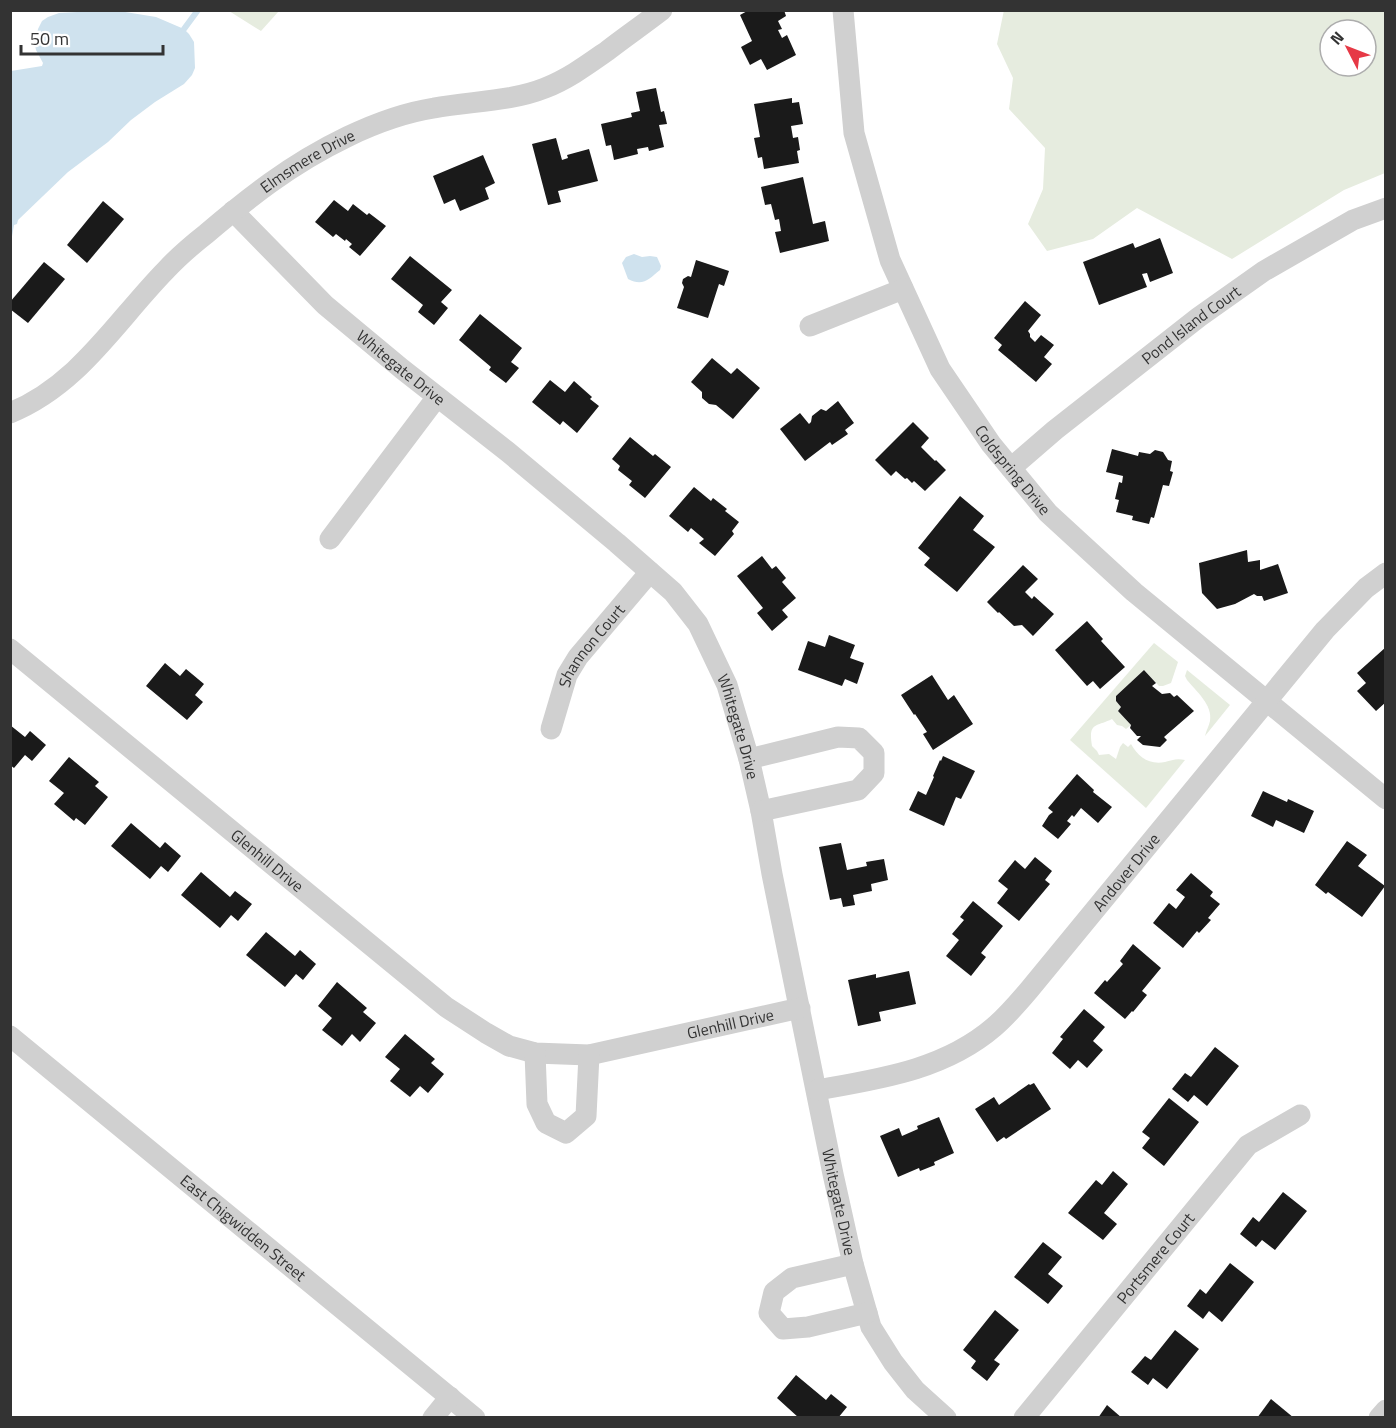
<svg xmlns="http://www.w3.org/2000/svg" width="1396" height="1428" font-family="'Titillium Web',sans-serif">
<rect width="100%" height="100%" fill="#fff"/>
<!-- green -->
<g fill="#e6ecdf" fill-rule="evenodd">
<path d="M1004,10l381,1v162l-41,17 -112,69 -95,-51 -44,31 -46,12 -19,-27 15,-35 2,-41 -36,-39 4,-31 -16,-34zM1330,30h36v36h-36z"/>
<polygon points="229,11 279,11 261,31"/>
<path d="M1154,643l24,19 -7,21 -8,3h-4l-15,-16 -28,26v5l5,6 -3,4 13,14 -5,4 -4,-3 -5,-1 -5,-6c-16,8 -24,3 -20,27l5,5 2,4 10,-1 7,5 4,-12 3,-4 5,4 3,-3c7,13 18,21 34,18 7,-2 12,-4 20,-2l-39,48 -76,-68z"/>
<path d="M1187,670l43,35 -25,31c1,-5 4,-10 5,-15 3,-16 -14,-30 -23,-41l-2,-4z"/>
</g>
<!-- water -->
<g fill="#cfe2ee">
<polygon points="113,10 156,17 184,29 189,34 194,42 195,68 192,75 184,84 155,102 131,120 108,142 68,172 18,220 17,224 14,225 11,242 11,71 42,66 43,63 36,50 35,45 38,29 42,21 48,17 59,13"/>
<path d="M634,254l8,3 8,-1 7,1 4,9 -1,4c-11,9 -17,17 -32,9l-6,-16 4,-6z"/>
</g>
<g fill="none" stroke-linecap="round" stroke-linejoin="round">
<!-- stream -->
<polyline stroke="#cfe2ee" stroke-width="6" points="184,29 198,10"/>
</g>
<!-- building -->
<g fill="#1a1a1a">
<polygon points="749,10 784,10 786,16 778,21 782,29 778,30 782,38 787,35 796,55 767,70 761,59 750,65 741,47 752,41 740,15"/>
<polygon points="656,88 661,112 664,111 667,124 659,125 664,147 649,151 648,147 637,149 638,154 614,160 611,145 606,146 601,124 632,117 631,113 640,111 636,92"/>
<polygon points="792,98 792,103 799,102 803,124 791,126 793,138 798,137 800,150 797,151 799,163 764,169 762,157 758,158 754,138 760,137 754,104"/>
<polygon points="556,138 562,160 568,158 567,155 589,149 598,181 558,191 561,202 548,205 532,144"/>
<polygon points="483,155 495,183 485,188 489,199 460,211 455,199 444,204 433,176"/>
<polygon points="803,177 813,224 825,221 829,241 780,253 775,232 781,231 779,219 775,220 771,204 765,205 761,187"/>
<polygon points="334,200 348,211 353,204 367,215 369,213 386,226 360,256 349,247 352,244 346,239 345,241 336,234 333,237 315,222"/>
<polygon points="103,201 124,219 87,263 67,245"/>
<polygon points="1160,238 1173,273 1150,282 1147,273 1142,274 1147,287 1099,305 1083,262 1133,243 1135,248"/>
<polygon points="410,256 452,290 441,302 448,308 434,325 418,312 423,305 391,279"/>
<polygon points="696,260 729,271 724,286 719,284 708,318 677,308 684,287 682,283 683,279 688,276 691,277"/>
<polygon points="44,262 65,279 28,323 10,309 10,302"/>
<polygon points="1025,301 1041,315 1028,331 1030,334 1030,337 1035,342 1041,335 1054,345 1044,357 1052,364 1036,382 998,350 1002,345 994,338"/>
<polygon points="480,314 522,348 511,362 519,368 506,383 489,370 491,367 459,340"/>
<polygon points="712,358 731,374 737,368 760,388 733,419 716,405 709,404 702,398 702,392 691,382"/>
<polygon points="550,380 565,392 574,381 592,397 590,399 599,406 577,433 563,421 560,425 532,402"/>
<polygon points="838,401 854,423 845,430 848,434 832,445 830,442 805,461 780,429 800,413 809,424 811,422 812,416 821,409 826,411"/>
<polygon points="913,422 929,438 921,447 935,461 936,460 946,470 925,491 914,481 912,483 907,478 905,479 896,471 891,476 875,460"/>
<polygon points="630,437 653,456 655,454 671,467 645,498 629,485 632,481 618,470 620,466 612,459"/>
<polygon points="1112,449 1138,456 1139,452 1150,454 1155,450 1163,452 1168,460 1172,461 1170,471 1173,472 1169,486 1163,485 1154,518 1151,517 1149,524 1132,520 1133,516 1116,512 1119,500 1115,499 1119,482 1122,483 1123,476 1106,472"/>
<polygon points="694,487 711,501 713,498 727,509 725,511 739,522 732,531 734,534 715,556 699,543 704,539 691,528 688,532 669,516"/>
<polygon points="960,496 984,516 973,530 995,547 957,592 924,565 930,558 918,548"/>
<polygon points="1247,550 1248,562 1260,560 1260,570 1278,564 1288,593 1264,601 1262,596 1257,596 1254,594 1235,604 1217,609 1202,593 1199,563"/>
<polygon points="762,556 772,569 776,566 786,578 782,582 796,598 782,610 788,617 772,631 757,613 763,608 737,576"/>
<polygon points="1023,565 1038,579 1025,592 1032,599 1034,596 1054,614 1033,636 1022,625 1014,626 999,612 998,613 987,602"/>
<polygon points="1087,621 1103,639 1101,641 1125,667 1100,689 1093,681 1087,686 1055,650"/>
<polygon points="829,635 855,645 850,658 864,663 857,684 845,679 842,686 798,670 808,641 825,647"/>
<polygon points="1386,647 1386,702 1376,711 1357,691 1366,683 1357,673"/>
<polygon points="165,663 180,676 186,669 204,684 195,695 203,702 187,720 146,686"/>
<polygon points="1144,670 1156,683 1152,686 1162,694 1170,693 1174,697 1177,695 1194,711 1164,737 1167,740 1160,747 1143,745 1137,740 1141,736 1137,736 1130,728 1131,725 1118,711 1121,707 1116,701 1116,696"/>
<polygon points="932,675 948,700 954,695 973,724 933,750 923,734 927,732 915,714 914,715 901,695"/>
<polygon points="10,725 25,737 30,731 46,745 32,761 25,755 14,768 10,765"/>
<polygon points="943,756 975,771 961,799 956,797 944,826 909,810 918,791 926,795 934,777 933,776 940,760 941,761"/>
<polygon points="69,757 99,782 95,786 108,797 85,825 76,818 74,821 54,804 64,793 49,781"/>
<polygon points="1077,774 1094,790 1093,792 1112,807 1098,823 1081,808 1074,817 1072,815 1067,821 1071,824 1058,839 1042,826 1049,815 1053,812 1048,808"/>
<polygon points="1263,791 1287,802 1288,799 1314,811 1304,833 1276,820 1273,827 1251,816"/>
<polygon points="131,823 160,848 165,842 181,856 168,872 161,866 150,879 111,846"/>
<polygon points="1347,841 1367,855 1358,866 1385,886 1362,917 1328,892 1326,894 1315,885"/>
<polygon points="841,843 847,870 867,866 866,862 884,859 888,880 871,884 872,891 853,895 855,905 843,907 841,898 830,900 819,847"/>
<polygon points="1035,857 1052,871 1045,880 1050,884 1019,921 997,903 1008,889 998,881 1015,860 1025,869"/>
<polygon points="201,872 230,897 235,891 252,904 238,921 231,915 220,928 181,895"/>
<polygon points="1191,873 1213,892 1210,896 1220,904 1208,918 1211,920 1199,933 1197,931 1183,948 1153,923 1169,903 1176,909 1185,897 1176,890"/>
<polygon points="973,901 1003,926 981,953 986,957 971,976 946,956 959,940 952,934 964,920 960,917"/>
<polygon points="266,932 295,956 300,950 316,964 303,980 296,974 285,987 246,955"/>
<polygon points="1133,944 1161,968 1142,991 1147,995 1133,1012 1132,1011 1125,1019 1094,993 1105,980 1107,982 1123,964 1120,961"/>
<polygon points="909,971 916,1004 879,1012 881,1021 858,1026 848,980 876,974 876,978"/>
<polygon points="337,982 367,1008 363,1012 376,1023 360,1042 352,1034 342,1046 322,1030 332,1018 318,1006"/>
<polygon points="1084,1009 1105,1027 1093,1041 1103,1050 1087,1068 1078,1060 1070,1069 1052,1053 1063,1039 1060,1037"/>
<polygon points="405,1034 435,1059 431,1063 444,1074 428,1093 420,1086 410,1097 390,1081 400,1069 385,1057"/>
<polygon points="1215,1047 1239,1066 1207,1106 1194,1095 1188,1102 1172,1089 1185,1073 1191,1077"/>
<polygon points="1034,1083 1051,1109 1006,1139 1004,1137 997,1142 975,1109 994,1097 999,1105 1029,1084 1030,1085"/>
<polygon points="1169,1098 1199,1122 1164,1166 1142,1148 1150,1138 1142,1132"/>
<polygon points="939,1117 954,1153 934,1162 935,1165 920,1171 919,1168 898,1177 880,1136 899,1128 902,1136 918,1129 917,1126"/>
<polygon points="1113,1171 1128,1184 1104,1213 1117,1224 1103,1240 1068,1213 1096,1180 1102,1185"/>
<polygon points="1283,1192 1307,1211 1275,1250 1262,1240 1256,1247 1240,1234 1253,1217 1259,1222"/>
<polygon points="1043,1242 1062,1257 1048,1274 1063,1286 1048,1304 1014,1277"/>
<polygon points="1230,1263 1254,1282 1222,1322 1209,1311 1203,1319 1187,1306 1200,1289 1206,1294"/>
<polygon points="995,1310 1019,1330 994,1360 1000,1364 987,1381 971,1368 976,1361 963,1350"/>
<polygon points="1175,1330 1199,1349 1167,1389 1153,1378 1148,1385 1131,1372 1145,1356 1151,1360"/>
<polygon points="796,1375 826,1400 831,1394 847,1407 838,1418 799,1418 777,1398"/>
<polygon points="1271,1399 1294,1418 1257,1418"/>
<polygon points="1107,1405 1122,1418 1098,1418"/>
</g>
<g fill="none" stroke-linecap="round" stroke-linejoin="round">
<!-- street -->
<g stroke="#d0d0d0" stroke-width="21">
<path id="s1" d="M843,10l11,123 36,127 50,109 51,75 57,69 86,79 252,207"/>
<path id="s2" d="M233,211l92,94 77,64 106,83 109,91 56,49 25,32 29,61 22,74 12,52 11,63 61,300 20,90 18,63 22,35 22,28 31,28"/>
<polyline points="810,326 903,289"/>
<path id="s3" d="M10,413c69,-28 106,-92 156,-143 12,-13 26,-25 40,-36 21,-18 42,-35 64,-51 46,-33 107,-66 164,-75 36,-7 76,-6 111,-20 23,-9 42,-23 62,-37 18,-14 37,-27 55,-41"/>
<path id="s4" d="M1011,468l44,-38 144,-113 65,-46 89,-51 33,-12"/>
<polyline points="330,539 437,397"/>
<path id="s5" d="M10,649l436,358 40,26 23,13 26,7 54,2 211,-47"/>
<path id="s6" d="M551,729l16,-54 11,-18 72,-85"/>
<polyline points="749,759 838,737 859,738 874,753 874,773 858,790 761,811"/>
<path id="s7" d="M10,1036l465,382"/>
<polyline points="535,1053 537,1104 546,1123 566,1133 586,1116 589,1055"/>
<path id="s8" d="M817,1090c62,-11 127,-20 177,-63 13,-11 24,-24 35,-37l296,-360 41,-42 20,-15"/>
<polyline points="853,1264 792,1278 774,1292 769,1313 783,1329 808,1327 867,1313"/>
<polyline points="433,1418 450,1397"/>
<path id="s9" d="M1024,1418l224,-273 52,-30"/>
<polyline points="1379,1418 1386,1410"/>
</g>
</g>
<g text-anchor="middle" stroke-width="6" stroke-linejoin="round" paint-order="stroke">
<!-- street labels -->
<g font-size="16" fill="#333" stroke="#fff">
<text dy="6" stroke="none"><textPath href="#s3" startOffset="393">Elmsmere Drive</textPath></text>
<text dy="6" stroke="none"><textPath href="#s4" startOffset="230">Pond Island Court</textPath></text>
<text dy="6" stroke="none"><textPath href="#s2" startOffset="230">Whitegate Drive</textPath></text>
<text dy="6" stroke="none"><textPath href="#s1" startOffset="500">Coldspring Drive</textPath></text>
<text dy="6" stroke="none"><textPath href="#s6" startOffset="94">Shannon Court</textPath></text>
<text dy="6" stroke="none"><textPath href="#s2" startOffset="734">Whitegate Drive</textPath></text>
<text dy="6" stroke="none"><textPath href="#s5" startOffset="333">Glenhill Drive</textPath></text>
<text dy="6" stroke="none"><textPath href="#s8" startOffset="394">Andover Drive</textPath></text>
<text dy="6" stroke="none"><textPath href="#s5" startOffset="864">Glenhill Drive</textPath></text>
<text dy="6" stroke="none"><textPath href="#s2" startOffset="1220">Whitegate Drive</textPath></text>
<text dy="6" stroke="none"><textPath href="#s7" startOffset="302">East Chigwidden Street</textPath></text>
<text dy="6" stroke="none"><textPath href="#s9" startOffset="207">Portsmere Court</textPath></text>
</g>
</g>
<!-- border -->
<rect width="1396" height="1428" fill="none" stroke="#333333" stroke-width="24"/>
<!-- north arrow -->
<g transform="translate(1348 48) rotate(312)"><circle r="28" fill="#ffffff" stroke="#adadad" stroke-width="1.5"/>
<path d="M0-4.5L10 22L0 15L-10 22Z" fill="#e63946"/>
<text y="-9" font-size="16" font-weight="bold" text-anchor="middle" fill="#333333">N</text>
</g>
<!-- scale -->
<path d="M21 45v9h142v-9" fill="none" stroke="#333333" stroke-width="3"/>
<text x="30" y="45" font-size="18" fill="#333333" stroke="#ffffff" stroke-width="4.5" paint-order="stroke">50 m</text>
</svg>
